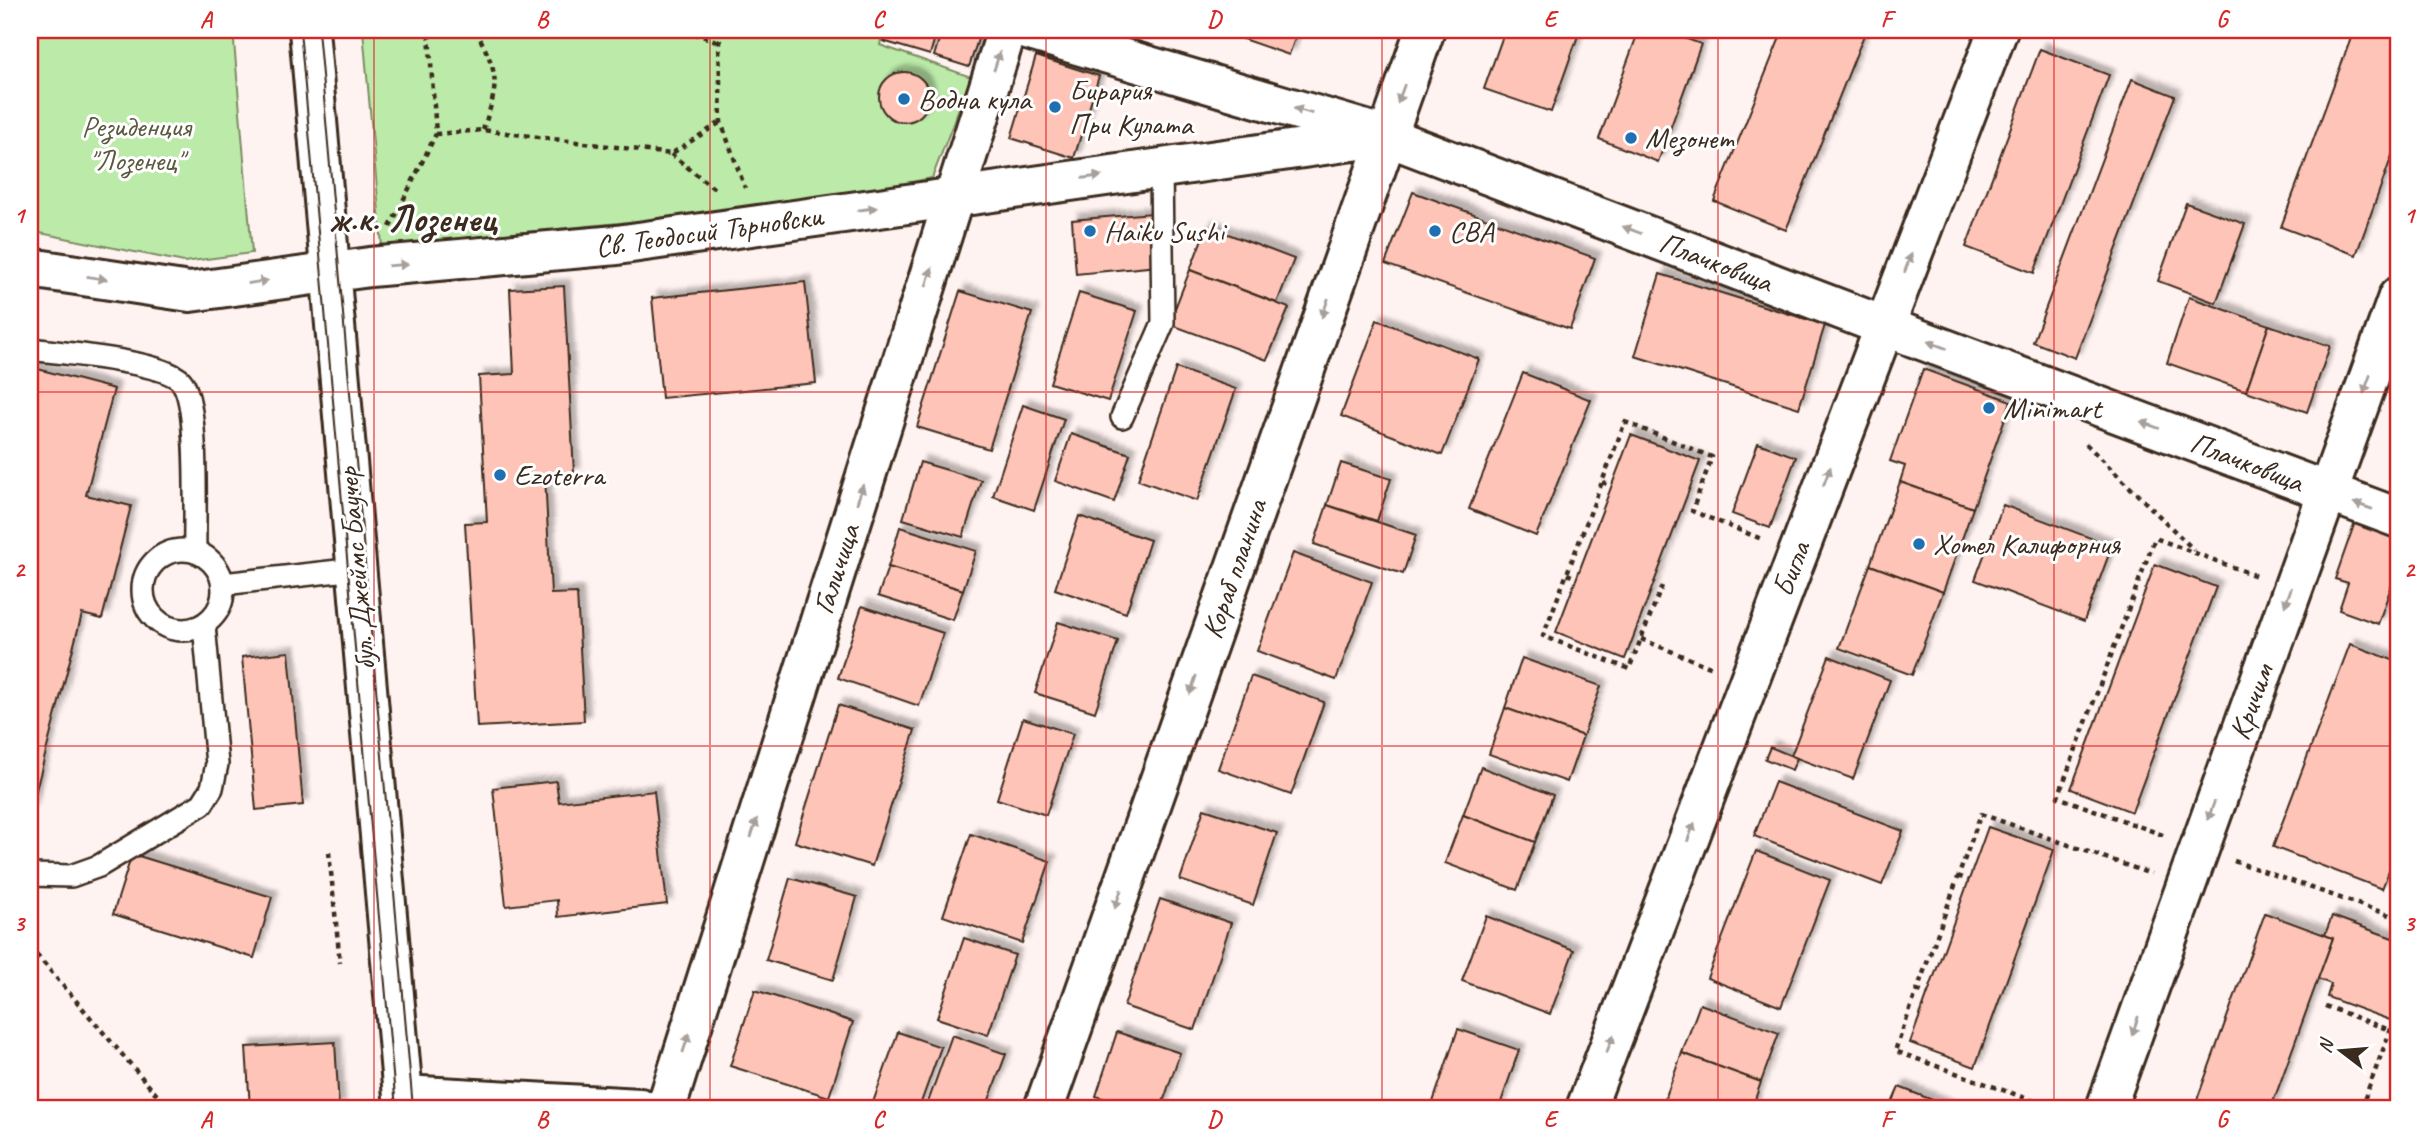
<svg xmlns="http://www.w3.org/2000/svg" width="2428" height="1138" font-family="Caveat,sans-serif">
<defs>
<filter id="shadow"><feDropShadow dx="6" dy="-6" stdDeviation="2" flood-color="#0004"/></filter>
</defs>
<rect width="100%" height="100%" fill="#fff3f1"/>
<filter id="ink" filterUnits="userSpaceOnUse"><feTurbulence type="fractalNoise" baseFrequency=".0143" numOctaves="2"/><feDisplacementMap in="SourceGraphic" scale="14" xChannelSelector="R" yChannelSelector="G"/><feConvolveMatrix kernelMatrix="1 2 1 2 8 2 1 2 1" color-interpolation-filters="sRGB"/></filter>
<g filter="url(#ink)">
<!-- green -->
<g fill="#bceba9" stroke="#7c8a64" stroke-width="2">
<polygon points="30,30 233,30 252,253 184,262 30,231"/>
<polygon points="363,30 883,30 880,45 971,77 932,178 784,207 382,246"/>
</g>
<!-- building -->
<g fill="#ffc4b8" stroke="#3b2a1e" stroke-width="2" filter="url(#shadow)">
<polygon points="887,30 937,30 930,55 883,41"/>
<polygon points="942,30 981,30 969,67 934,56"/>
<polygon points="1217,30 1298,30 1289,55"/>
<polygon points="1505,30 1580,30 1551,112 1484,89"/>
<polygon points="1639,30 1662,30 1701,44 1658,162 1599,139"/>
<polygon points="1783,30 1866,30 1786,230 1714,201"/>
<polygon points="2354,30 2398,30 2398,139 2356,255 2281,227"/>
<polygon points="2040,49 2109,75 2034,273 1966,247"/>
<polygon points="1036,56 1099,76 1074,158 1011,138"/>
<circle cx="904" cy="97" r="25"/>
<polygon points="2132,79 2175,96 2075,358 2033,342"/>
<polygon points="1413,192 1595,258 1570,329 1385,264"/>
<polygon points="2186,203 2245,224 2216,303 2158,281"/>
<polygon points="1152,213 1158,266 1076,274 1072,220"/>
<polygon points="1207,226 1294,259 1277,303 1190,270"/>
<polygon points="1190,270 1289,308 1267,360 1169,324"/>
<polygon points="1660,274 1825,325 1799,408 1635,356"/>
<polygon points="805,282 816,383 662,398 652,298"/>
<polygon points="564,286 574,473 545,475 551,594 577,593 584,721 477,727 465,523 487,522 479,376 514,374 510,289"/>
<polygon points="960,291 1032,313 989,449 917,427"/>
<polygon points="1079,293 1137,311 1108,401 1050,383"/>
<polygon points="2189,297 2269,325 2246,391 2167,363"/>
<polygon points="1377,320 1479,359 1442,455 1341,416"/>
<polygon points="2269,325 2330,346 2307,412 2246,391"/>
<polygon points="30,367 114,389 86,495 131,506 102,619 82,614 30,813"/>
<polygon points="1176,368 1236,389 1197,501 1138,480"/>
<polygon points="1923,369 2011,401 1973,508 1900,482 1905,466 1890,461"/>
<polygon points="1523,373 1591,400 1536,536 1469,509"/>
<polygon points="1023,405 1064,419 1034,510 993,496"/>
<polygon points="1071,434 1130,454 1114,502 1055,481"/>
<polygon points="1631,435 1700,461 1625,659 1556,632"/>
<polygon points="1758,443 1796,457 1770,528 1732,514"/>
<polygon points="920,462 981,480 963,537 903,519"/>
<polygon points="1341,463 1391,479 1377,521 1327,505"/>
<polygon points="1900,482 1973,508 1943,592 1870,565"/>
<polygon points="1327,505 1416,535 1403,574 1314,544"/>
<polygon points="2003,505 2112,546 2084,621 1975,580"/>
<polygon points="1079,516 1150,540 1126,613 1055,589"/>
<polygon points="2355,522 2398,537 2398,567 2378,624 2339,610 2348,583 2335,579"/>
<polygon points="900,527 976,551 963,590 888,567"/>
<polygon points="1293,553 1372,582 1336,680 1257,651"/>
<polygon points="2155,564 2216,587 2132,812 2071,789"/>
<polygon points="1870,565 1943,592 1912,675 1839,648"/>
<polygon points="888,567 963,590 953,620 878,596"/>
<polygon points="862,606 943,633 919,706 838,678"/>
<polygon points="1058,622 1118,641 1095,712 1035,693"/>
<polygon points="2350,644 2398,662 2398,846 2382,889 2273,847"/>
<polygon points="289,652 303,805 256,810 242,657"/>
<polygon points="1829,656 1890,680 1853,779 1791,756"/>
<polygon points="1522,658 1601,686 1583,736 1505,708"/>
<polygon points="1251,676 1324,702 1291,795 1218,769"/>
<polygon points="838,705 915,730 872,866 795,842"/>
<polygon points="1505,708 1583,736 1567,782 1489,754"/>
<polygon points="1023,718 1073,734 1046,815 997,799"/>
<polygon points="1770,747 1797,758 1792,770 1765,759"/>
<polygon points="1481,767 1553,795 1535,842 1463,815"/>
<polygon points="556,781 559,802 654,791 667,904 558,917 557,900 506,906 493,788"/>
<polygon points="1775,782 1903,831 1882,885 1754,836"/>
<polygon points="1204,809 1277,833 1253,905 1180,880"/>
<polygon points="1463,815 1535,842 1517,890 1445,863"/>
<polygon points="1988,827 2054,850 1975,1067 1910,1043"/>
<polygon points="971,834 1050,861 1022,943 943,916"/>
<polygon points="1756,851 1830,880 1781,1007 1707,978"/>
<polygon points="132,854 272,897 254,958 113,914"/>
<polygon points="790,878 857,897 833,980 766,960"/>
<polygon points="1160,899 1231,923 1195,1030 1124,1006"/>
<polygon points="2265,913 2333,938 2271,1108 2194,1108"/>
<polygon points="1486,916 1574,950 1550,1014 1462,981"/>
<polygon points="2332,916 2398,940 2398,1023 2327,997 2331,984 2318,979 2333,938 2325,935"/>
<polygon points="964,938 1015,955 988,1035 937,1018"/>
<polygon points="755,990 853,1022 829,1097 730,1066"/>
<polygon points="1700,1004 1779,1033 1761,1082 1682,1053"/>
<polygon points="1458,1029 1519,1050 1499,1108 1431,1108"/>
<polygon points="898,1032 941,1047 919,1108 871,1108"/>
<polygon points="1117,1032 1180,1053 1161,1108 1133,1108 1096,1096"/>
<polygon points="952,1035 1006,1054 986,1108 926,1108"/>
<polygon points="335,1042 339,1108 250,1108 246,1047"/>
<polygon points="1682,1053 1761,1082 1752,1108 1682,1108 1664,1102"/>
<polygon points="1899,1087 1953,1108 1890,1108"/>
</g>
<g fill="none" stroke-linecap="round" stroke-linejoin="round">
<defs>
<g id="lane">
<path d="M30,349c30,4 133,12 151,32 19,21 13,136 14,169"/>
<polyline points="1122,417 1163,323 1161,168"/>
<circle cx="183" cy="590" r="40"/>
<polyline points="223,584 356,569"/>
<polyline points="30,875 71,876 99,866 202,804 212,788 217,764 204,625"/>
</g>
<g id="street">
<polyline points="1027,30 1386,136 1884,326 2398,518"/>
<polyline points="30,268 190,292 370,267 617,245 1374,138"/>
<polyline points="403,1095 640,1108"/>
<polyline points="666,1108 1007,30"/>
<polyline points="1044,1108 1425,30"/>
<polyline points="1586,1108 1998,30"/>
<polyline points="2106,1108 2398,297"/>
</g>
<polyline id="secondary" points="309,30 404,1108"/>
</defs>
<!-- lane casing -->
<use href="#lane" stroke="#3b2a1e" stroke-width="26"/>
<!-- street casing -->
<use href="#street" stroke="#3b2a1e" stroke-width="44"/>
<!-- secondary casing -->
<use href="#secondary" stroke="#3b2a1e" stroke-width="44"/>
<!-- path -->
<g stroke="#3b2a1e" stroke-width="4.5" stroke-dasharray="5 5" stroke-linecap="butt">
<polyline points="422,30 429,35"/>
<polyline points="684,30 719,42"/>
<polyline points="724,30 719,42 721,122 745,188"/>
<polyline points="476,31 579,30"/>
<path d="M483,130c16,-47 17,-54 -7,-99l-47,4 7,99 47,-4 188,24 50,-32"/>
<polyline points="671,154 717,191"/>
<polyline points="390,227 436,134"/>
<polyline points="2086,444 2194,550"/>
<polyline points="1602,482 1612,486"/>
<polyline points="1567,574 1577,578"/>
<polyline points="1662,586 1629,669 1543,636 1625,422 1712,457 1692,511 1764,540"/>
<polyline points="1641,639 1715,669"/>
<polyline points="2163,835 2058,797 2155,538 2259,577"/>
<polyline points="329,852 340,963"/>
<polyline points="2234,861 2398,918"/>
<polyline points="1958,876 1968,880"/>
<polyline points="30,947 168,1108"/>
<polyline points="1917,990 1927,994"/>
<polyline points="2325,1006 2398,1033"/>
<polyline points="2053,1108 1895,1051 1981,814 2151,874"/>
<polyline points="2361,1108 2394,1021"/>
</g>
<!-- lane -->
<use href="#lane" stroke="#fff" stroke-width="21"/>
<!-- street -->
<use href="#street" stroke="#fff" stroke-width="38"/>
<!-- secondary -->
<use href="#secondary" stroke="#fff" stroke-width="38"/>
<!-- tram -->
<g stroke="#3b2a1e" stroke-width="2">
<polyline points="300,30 396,1108"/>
<polyline points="318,30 413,1108"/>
</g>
</g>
<!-- one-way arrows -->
<defs><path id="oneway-solid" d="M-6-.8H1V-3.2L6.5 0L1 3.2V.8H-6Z" transform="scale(1.75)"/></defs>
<g fill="#a79f9a">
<use href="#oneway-solid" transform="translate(997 61) rotate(-72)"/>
<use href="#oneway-solid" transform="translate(1401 94) rotate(110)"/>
<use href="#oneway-solid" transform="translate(1303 111) rotate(-164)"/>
<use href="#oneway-solid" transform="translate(1092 177) rotate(-8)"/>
<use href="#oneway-solid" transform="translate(867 209) rotate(-8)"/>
<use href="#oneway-solid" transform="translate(1632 230) rotate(-159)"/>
<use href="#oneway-solid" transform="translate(1908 263) rotate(-69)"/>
<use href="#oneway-solid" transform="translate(398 265) rotate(-5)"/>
<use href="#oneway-solid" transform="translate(929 277) rotate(-72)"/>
<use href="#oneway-solid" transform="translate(97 278) rotate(9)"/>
<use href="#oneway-solid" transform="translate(258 282) rotate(-9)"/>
<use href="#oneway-solid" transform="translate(1325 308) rotate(109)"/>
<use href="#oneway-solid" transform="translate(1937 345) rotate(-160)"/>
<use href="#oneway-solid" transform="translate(2367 384) rotate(110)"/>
<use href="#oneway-solid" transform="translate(2150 425) rotate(-159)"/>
<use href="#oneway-solid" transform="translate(1827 476) rotate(-69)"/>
<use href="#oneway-solid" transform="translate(860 494) rotate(-72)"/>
<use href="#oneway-solid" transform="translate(2363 506) rotate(-161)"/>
<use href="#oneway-solid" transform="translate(2288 597) rotate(110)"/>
<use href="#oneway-solid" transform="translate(1193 685) rotate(109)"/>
<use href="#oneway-solid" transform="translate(2211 811) rotate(110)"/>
<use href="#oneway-solid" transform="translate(754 828) rotate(-72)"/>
<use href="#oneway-solid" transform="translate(1691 832) rotate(-69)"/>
<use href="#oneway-solid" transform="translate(1118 899) rotate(109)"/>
<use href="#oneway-solid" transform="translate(2135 1026) rotate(109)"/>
<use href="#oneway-solid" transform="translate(686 1043) rotate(-72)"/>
<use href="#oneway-solid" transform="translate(1610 1044) rotate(-69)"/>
</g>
</g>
<!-- grid -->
<path fill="none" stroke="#d62828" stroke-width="2" stroke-opacity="0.55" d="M374,30v1078M710,30v1078M1046,30v1078M1382,30v1078M1718,30v1078M2054,30v1078M30,392h2368M30,746h2368"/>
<!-- markers -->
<g fill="#1f6fb2" stroke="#fff" stroke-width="2.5">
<circle cx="904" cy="99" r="7"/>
<circle cx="1055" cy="107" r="7"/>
<circle cx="1631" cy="138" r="7"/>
<circle cx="1090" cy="231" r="7"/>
<circle cx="1435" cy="231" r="7"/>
<circle cx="1989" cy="408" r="7"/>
<circle cx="500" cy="475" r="7"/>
<circle cx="1919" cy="544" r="7"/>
</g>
<g text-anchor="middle" stroke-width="6" stroke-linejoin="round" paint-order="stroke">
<!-- poi labels -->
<g font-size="30" fill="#3b2a1e" stroke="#fff" text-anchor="start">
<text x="1069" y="100">Бирария<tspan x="1069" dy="34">При Кулата</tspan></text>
<text x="918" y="109">Водна кула</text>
<text x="1645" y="148">Мезонет</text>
<text x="1104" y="241">Haiku Sushi</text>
<text x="1449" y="241">CBA</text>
<text x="2003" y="418">Minimart</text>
<text x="514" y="485">Ezoterra</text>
<text x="1933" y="554">Хотел Калифорния</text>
</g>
<!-- park labels -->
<g font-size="30" fill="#5b5a41" stroke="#fff">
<text x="136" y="136">Резиденция<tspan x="136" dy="34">"Лозенец"</tspan></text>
</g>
<!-- street labels -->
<g font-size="30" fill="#3b2a1e" stroke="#fff">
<text transform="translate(709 231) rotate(-8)" y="10">Св. Теодосий Търновски</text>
<text transform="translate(1716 262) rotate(21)" y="10">Плачковица</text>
<text transform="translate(2247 462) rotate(21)" y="10">Плачковица</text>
<text transform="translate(356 569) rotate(-95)" y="10">бул. Джеймс Баучер</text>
<text transform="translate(836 569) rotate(-72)" y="10">Галичица</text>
<text transform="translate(1234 569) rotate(-71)" y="10">Кораб планина</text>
<text transform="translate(1791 569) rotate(-69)" y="10">Бигла</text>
<text transform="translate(2251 702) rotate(-70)" y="10">Кричим</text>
</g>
<!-- district labels -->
<g font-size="37" font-weight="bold" fill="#3b2a1e" stroke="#fff">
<text x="413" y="231">ж.к. Лозенец</text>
</g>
</g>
<!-- margin -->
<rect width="2428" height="1138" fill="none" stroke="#fff" stroke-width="77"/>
<!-- north arrow -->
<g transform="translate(2341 1051) rotate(286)" stroke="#ffffff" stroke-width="5" paint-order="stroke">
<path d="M0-5L12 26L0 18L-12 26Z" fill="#3b2a1e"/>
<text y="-10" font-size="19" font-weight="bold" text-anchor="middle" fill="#3b2a1e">N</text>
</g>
<rect x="38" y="38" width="2352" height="1062" fill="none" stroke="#d62828" stroke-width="2.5"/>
<g font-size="23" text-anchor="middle" font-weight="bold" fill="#d62828">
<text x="206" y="27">A</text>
<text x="542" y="27">B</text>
<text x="878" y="27">C</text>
<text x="1214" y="27">D</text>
<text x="1550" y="27">E</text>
<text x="1886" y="27">F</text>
<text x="2222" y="27">G</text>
<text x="19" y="223">1</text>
<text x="2409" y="223">1</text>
<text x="19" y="577">2</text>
<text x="2409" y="577">2</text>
<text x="19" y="931">3</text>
<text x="2409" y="931">3</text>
<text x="206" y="1127">A</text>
<text x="542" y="1127">B</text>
<text x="878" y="1127">C</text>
<text x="1214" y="1127">D</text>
<text x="1550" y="1127">E</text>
<text x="1886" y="1127">F</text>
<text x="2222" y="1127">G</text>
</g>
</svg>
